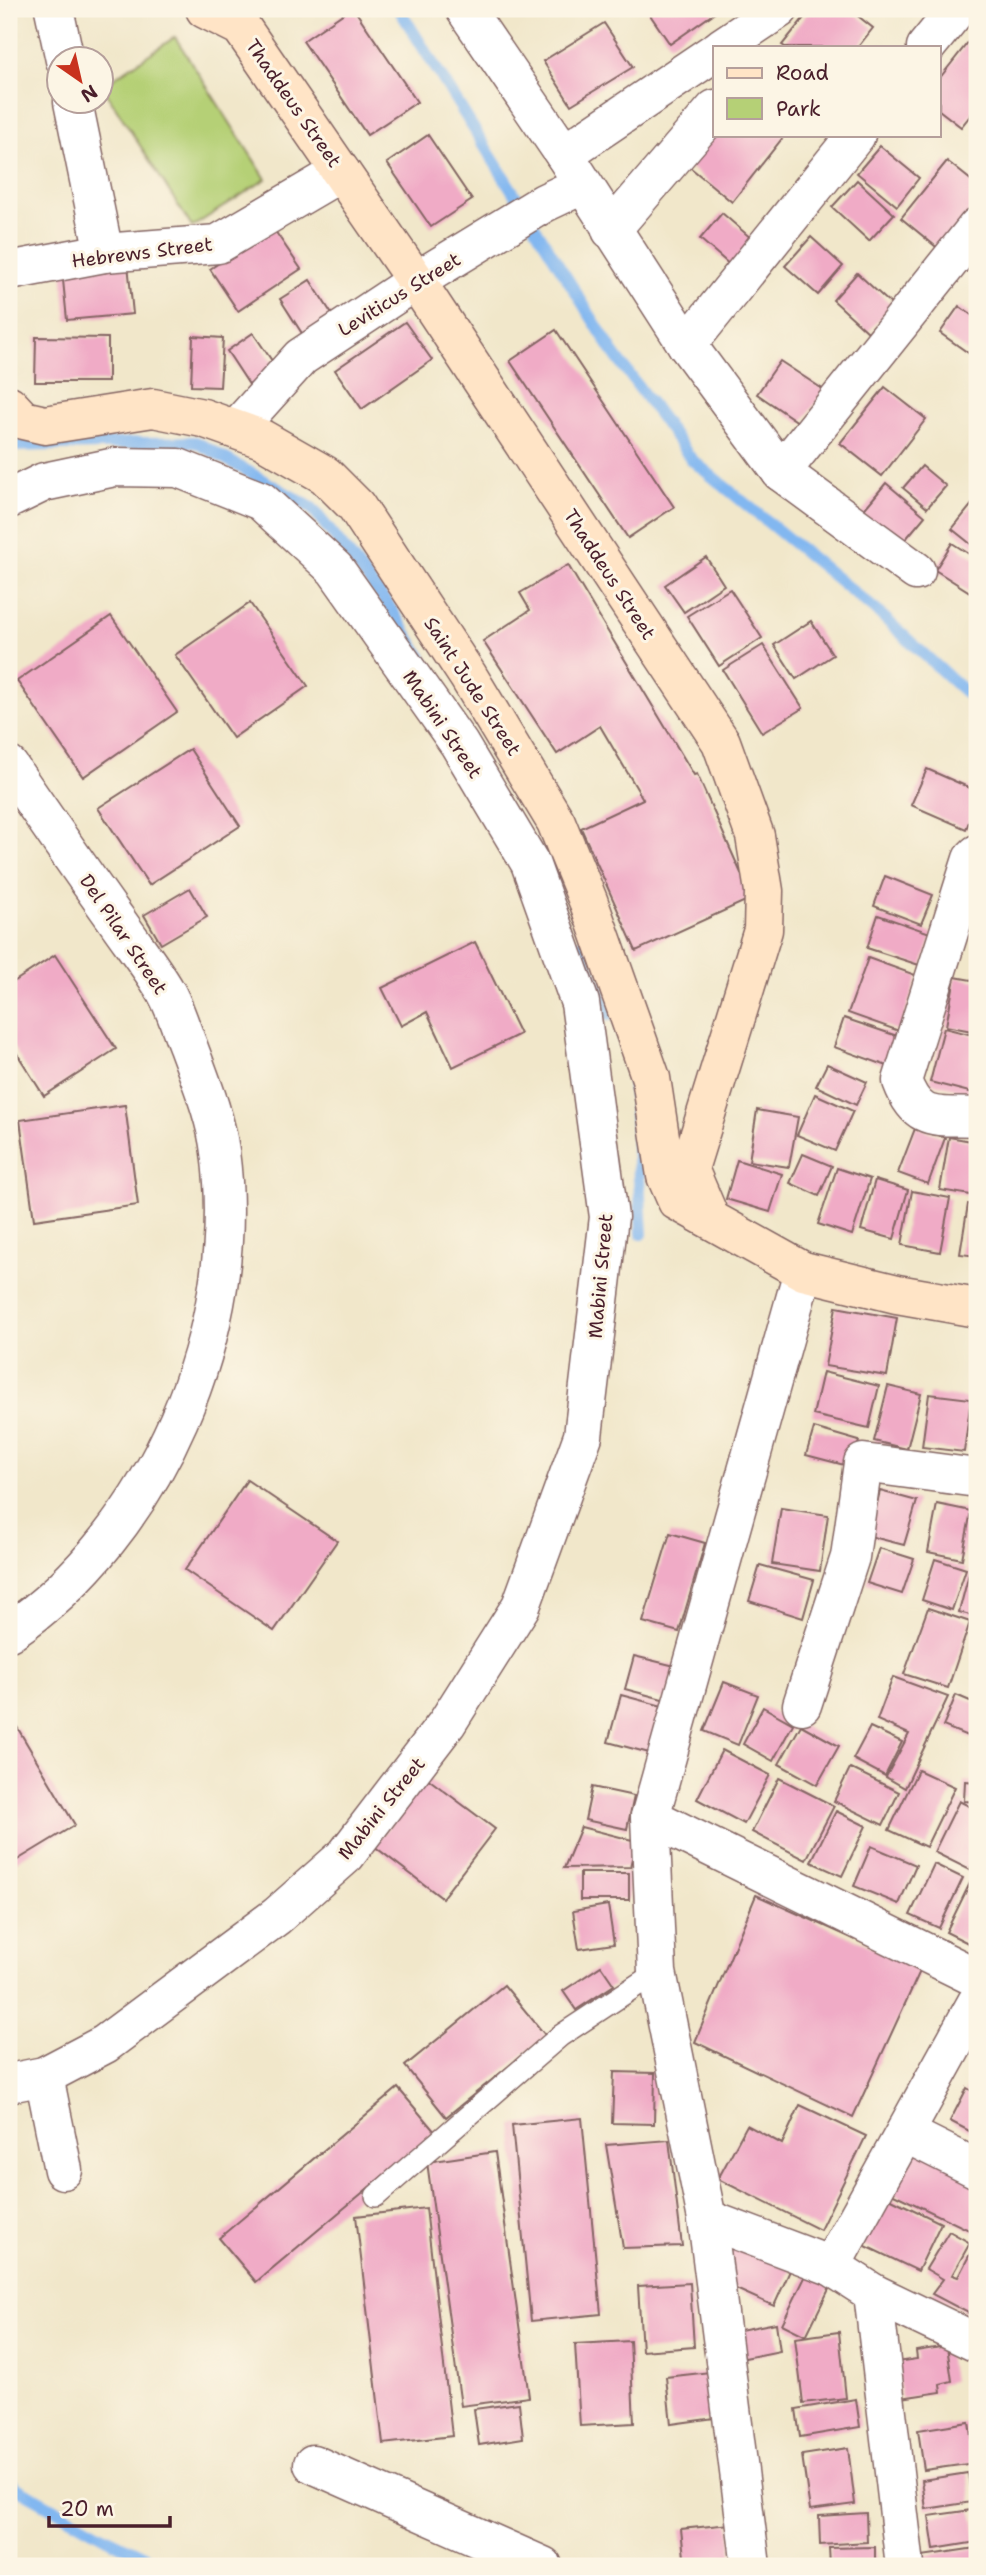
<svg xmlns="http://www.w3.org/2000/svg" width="986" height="2575" font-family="'Shantell Sans',sans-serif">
<rect width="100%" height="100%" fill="#fcf5e5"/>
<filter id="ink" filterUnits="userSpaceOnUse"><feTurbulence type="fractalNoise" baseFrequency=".0143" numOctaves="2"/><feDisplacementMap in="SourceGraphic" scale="14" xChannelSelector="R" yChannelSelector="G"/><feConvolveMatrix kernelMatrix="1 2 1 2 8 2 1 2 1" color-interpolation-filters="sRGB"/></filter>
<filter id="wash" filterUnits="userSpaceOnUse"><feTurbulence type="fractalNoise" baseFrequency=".00686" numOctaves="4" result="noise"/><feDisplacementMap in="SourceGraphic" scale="28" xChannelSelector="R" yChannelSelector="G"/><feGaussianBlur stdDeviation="1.57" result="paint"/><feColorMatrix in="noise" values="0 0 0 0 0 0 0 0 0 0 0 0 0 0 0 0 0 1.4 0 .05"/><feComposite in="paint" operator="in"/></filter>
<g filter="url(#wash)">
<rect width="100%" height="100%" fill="#f1e7ca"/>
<!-- green -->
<polygon fill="#b5d076" stroke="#807850" stroke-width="2" points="175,37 266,179 192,227 102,86"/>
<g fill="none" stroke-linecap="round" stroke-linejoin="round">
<!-- stream -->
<g stroke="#82b7f0" stroke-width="12">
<polyline points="399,9 613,352 692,460 879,613 977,703"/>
<polyline points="9,446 196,442 312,508 389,606 430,671"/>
<polyline points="579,945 609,1015"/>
<polyline points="634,1084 642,1234"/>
<polyline points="9,2480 15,2487 105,2537 165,2566"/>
</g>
</g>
<g id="blocks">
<!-- building -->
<g fill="#f0abc6">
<polygon points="350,9 354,9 417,102 367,135 303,41"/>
<polygon points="646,9 720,9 670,44"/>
<polygon points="811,9 849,9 873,28 858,47 785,47 782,45"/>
<polygon points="604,23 633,67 571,105 543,61"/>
<polygon points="973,36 977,39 977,107 961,127 939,110 939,79"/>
<polygon points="428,135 472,200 431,227 387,163"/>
<polygon points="715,135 783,135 784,136 732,202 686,164"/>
<polygon points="880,146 919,178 897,206 857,173"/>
<polygon points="947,161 977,185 977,203 940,250 901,218"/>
<polygon points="857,180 894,214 869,241 832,207"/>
<polygon points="722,213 760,246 738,272 700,239"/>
<polygon points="273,228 301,269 238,311 210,269"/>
<polygon points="811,237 843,266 818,295 785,266"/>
<polygon points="128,264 133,314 67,320 62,270"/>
<polygon points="857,273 892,305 868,332 833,300"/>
<polygon points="310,280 335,319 305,338 280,299"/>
<polygon points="959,306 977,319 977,359 940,333"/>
<polygon points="405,322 432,360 362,409 335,370"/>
<polygon points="556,330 674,507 628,538 510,361"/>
<polygon points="253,333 281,374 254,392 227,351"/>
<polygon points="193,336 223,338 220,387 191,386"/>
<polygon points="36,337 108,338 108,382 35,382"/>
<polygon points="780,361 824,390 801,424 757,394"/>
<polygon points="885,387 926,419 882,476 840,443"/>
<polygon points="922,466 946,486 927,508 903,488"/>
<polygon points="886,483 925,516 900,546 861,513"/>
<polygon points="977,498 977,549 952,529"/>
<polygon points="952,543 977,559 977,587 973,594 935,570"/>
<polygon points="706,557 724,585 684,612 665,585"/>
<polygon points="568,565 694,775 697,774 752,898 636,951 581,828 643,799 600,726 557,754 483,641 530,610 520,593"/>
<polygon points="730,589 762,638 719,666 687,616"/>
<polygon points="250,603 308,686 233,738 175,655"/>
<polygon points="111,616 177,712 83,777 17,681"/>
<polygon points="811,621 833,655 796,679 774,645"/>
<polygon points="763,645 803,708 762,733 723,670"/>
<polygon points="190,749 240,826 149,885 98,808"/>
<polygon points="927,769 977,791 977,803 966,829 911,805"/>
<polygon points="885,876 933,895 921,924 874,906"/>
<polygon points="190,888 207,917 161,944 144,915"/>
<polygon points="878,915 933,934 922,966 867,948"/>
<polygon points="475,942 520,1034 453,1067 427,1012 401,1026 382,988"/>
<polygon points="55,955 116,1049 44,1096 9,1041 9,985"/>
<polygon points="868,958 918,976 899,1031 848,1013"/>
<polygon points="955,977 977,981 977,1032 946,1026"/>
<polygon points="844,1018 900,1037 890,1067 834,1047"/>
<polygon points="944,1028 977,1036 977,1094 930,1082"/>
<polygon points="827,1064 867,1082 856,1105 816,1086"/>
<polygon points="815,1094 853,1111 835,1151 797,1135"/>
<polygon points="125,1105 138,1205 34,1220 20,1120"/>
<polygon points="757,1110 798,1117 789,1167 749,1161"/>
<polygon points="916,1126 945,1138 928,1184 898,1173"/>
<polygon points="949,1137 977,1142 977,1196 940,1190"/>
<polygon points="803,1154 832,1166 819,1196 790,1183"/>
<polygon points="737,1160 782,1174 770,1212 726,1199"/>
<polygon points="837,1168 870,1179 852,1235 818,1224"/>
<polygon points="875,1180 908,1190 894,1239 861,1230"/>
<polygon points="912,1191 950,1198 940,1252 902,1245"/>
<polygon points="968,1204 977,1205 977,1256 960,1254"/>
<polygon points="836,1307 897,1318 887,1376 825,1366"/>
<polygon points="823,1372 879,1386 869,1428 813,1415"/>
<polygon points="888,1386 921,1394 907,1449 874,1441"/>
<polygon points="929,1394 971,1399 964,1452 922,1447"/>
<polygon points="814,1428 859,1441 852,1467 806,1455"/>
<polygon points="247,1480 337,1541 274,1631 185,1570"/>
<polygon points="880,1491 917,1501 904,1545 869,1536"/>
<polygon points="937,1504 971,1511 962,1559 928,1552"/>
<polygon points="781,1508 828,1515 820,1571 772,1564"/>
<polygon points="976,1525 977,1525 977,1559 970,1558"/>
<polygon points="670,1533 705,1543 679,1632 643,1622"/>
<polygon points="879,1548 914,1559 902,1594 867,1583"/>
<polygon points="935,1559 966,1569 952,1610 922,1600"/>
<polygon points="760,1565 814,1580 803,1618 749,1601"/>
<polygon points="971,1566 977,1568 977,1617 959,1612"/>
<polygon points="928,1608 970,1622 948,1688 904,1674"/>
<polygon points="634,1656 675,1666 666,1700 625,1689"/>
<polygon points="893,1677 948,1697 905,1788 886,1777 909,1734 877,1720"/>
<polygon points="724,1682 758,1695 738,1745 704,1731"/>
<polygon points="621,1695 666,1707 653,1754 608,1742"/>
<polygon points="956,1695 977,1704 977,1740 943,1726"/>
<polygon points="763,1707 793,1724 773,1761 743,1744"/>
<polygon points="801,1725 839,1746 817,1785 779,1764"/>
<polygon points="17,1727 75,1825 9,1865 9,1731"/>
<polygon points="870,1727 902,1742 885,1776 853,1759"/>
<polygon points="722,1750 770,1775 744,1824 697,1799"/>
<polygon points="850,1768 899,1792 883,1825 834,1801"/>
<polygon points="918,1770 955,1787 926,1847 889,1830"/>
<polygon points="427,1778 495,1829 442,1898 374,1846"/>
<polygon points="779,1778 834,1806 806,1860 752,1832"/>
<polygon points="965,1781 977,1782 977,1802 964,1801"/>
<polygon points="592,1787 634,1796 627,1829 585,1820"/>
<polygon points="959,1801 977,1810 977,1855 970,1870 934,1852"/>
<polygon points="836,1811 866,1826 842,1876 811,1862"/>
<polygon points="581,1827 636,1841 630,1867 564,1868"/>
<polygon points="871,1846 916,1865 899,1904 854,1886"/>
<polygon points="934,1864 963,1878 939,1928 910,1915"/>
<rect x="580" y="1873" width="49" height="27"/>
<polygon points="972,1879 977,1882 977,1938 974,1946 946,1932"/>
<polygon points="756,1895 921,1969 853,2117 695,2042"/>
<polygon points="608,1905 614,1944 579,1949 573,1911"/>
<polygon points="601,1966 614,1985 576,2010 563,1991"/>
<polygon points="504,1985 546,2036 446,2117 405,2066"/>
<polygon points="614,2072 655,2073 654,2124 612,2123"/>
<polygon points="398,2088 435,2132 256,2282 219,2238"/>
<polygon points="967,2088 977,2094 977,2135 950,2121"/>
<polygon points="800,2105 866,2136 820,2230 718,2179 747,2125 782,2144"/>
<polygon points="582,2118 601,2314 531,2321 512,2125"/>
<polygon points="669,2140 682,2246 623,2248 606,2145"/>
<polygon points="904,2141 977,2177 977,2224 973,2232 881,2188"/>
<polygon points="495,2152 529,2397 461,2406 427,2162"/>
<polygon points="875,2191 941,2223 918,2271 851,2239"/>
<polygon points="426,2208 452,2436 383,2444 356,2216"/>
<polygon points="949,2231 970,2243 952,2275 958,2277 971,2252 977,2255 977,2306 972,2315 932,2294 943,2279 926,2269"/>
<polygon points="735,2238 793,2264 774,2306 716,2280"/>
<polygon points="809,2269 833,2281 806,2336 782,2324"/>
<polygon points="690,2283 694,2347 642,2351 638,2286"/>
<polygon points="776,2323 780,2351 740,2359 735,2331"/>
<polygon points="839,2332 846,2398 803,2403 795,2338"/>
<polygon points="630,2341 634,2423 580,2426 575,2344"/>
<polygon points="947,2346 952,2381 940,2384 941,2392 901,2398 896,2362 917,2359 916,2351"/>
<polygon points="710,2372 715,2418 671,2424 666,2377"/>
<polygon points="856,2399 860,2427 800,2437 796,2409"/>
<polygon points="519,2403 523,2438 479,2445 474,2409"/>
<polygon points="969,2422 975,2463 924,2470 918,2430"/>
<polygon points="848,2448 855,2504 810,2510 802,2455"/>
<polygon points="968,2473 972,2502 926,2509 922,2480"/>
<polygon points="972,2510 977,2542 934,2549 929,2516"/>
<polygon points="866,2513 867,2542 820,2545 819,2516"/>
<polygon points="730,2524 733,2566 685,2566 681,2529"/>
<polygon points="875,2547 875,2566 830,2566 829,2548"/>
<polygon points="976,2548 977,2566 924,2566 922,2556"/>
</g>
</g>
</g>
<g filter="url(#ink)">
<use href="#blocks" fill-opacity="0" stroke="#846563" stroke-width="2"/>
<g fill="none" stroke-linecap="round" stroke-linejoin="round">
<defs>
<polyline id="lane" points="376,2196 560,2036 657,1972"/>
<g id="street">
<polyline points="54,9 65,60"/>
<polyline points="465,9 564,154 687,345 781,472 916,571"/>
<polyline points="722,47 779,9"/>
<polyline points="926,47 957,9"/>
<polyline points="73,102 104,253"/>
<polyline points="564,154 715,52"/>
<polyline points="611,230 715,109"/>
<polyline points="9,271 104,253 218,244 341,172"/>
<polyline points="687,345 856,135"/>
<polyline points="237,428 301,357 416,281 544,203 582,185"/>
<polyline points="781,472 977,227"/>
<polyline points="9,499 44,482 115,467 178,468 261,501 335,569 459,744 530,863 580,1003 609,1217 583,1436 521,1606 447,1723 346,1855 277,1916 105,2044 44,2076 9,2083"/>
<path d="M9,766c35,51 70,102 106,152 17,25 36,48 51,74 9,16 15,37 22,54 12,33 28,71 32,106 24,176 -64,381 -211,480"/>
<path d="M977,854l-5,5 -70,222c16,43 35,34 75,36"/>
<polyline points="802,1705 850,1557 863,1463 977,1478"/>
<polyline points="650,1817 977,1978"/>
<polyline points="44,2076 63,2170"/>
<polyline points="905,2133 977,2169"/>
<polyline points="707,2219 831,2266 873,2293 977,2343"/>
<polyline points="831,2266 977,2002"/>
<polyline points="873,2293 905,2566"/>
<polyline points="313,2464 543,2566"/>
<polyline points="751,2566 707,2219 657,1972 650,1817 803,1271"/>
</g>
<g id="secondary">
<polyline points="205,9 241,27 416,281 721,742 755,836 764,891 763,930 689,1169 707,1211"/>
<polyline points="9,405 23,420 45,425 153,408 203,418 262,439 325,475 356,506 468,676 556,822 589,903 651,1078 666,1176 677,1201 803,1271 897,1294 977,1308"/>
</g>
</defs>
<!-- lane casing -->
<use href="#lane" stroke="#846563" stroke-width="24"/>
<!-- street casing -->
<use href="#street" stroke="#846563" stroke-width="41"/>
<!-- secondary casing -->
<use href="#secondary" stroke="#846563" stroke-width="41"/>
<!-- lane -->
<use href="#lane" stroke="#fff" stroke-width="21"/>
<!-- street -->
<use href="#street" stroke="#fff" stroke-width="38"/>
<!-- secondary -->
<use href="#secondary" stroke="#ffe4c6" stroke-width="38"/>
</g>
</g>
<g text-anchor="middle" stroke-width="6" stroke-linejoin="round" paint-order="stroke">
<!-- street labels -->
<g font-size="19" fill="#4a1f2b" stroke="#fcf5e5">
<text transform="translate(294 103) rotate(55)" y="7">Thaddeus Street</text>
<text transform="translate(142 252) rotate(-7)" y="7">Hebrews Street</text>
<text transform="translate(399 294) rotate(-32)" y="7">Leviticus Street</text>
<text transform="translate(610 574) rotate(57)" y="7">Thaddeus Street</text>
<text transform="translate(473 686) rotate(57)" y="7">Saint Jude Street</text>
<text transform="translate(443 724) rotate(56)" y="7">Mabini Street</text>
<text transform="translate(124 934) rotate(56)" y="7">Del Pilar Street</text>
<text transform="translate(600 1276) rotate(-85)" y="7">Mabini Street</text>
<text transform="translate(381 1808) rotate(-51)" y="7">Mabini Street</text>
</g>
</g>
<!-- margin -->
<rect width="986" height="2575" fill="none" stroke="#fcf5e5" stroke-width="35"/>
<!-- legend -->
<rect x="713" y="46" width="228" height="91" fill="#fcf5e5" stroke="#b59f9b" stroke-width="2"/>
<rect x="727" y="68" width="35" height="10" fill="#ffe4c6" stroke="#b59f9b" stroke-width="2"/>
<text x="776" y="80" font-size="21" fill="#4a1f2b">Road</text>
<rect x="727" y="98" width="35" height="21" fill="#b5d076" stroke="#b59f9b" stroke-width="2"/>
<text x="776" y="116" font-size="21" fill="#4a1f2b">Park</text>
<!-- north arrow -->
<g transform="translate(80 80) rotate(146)"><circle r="33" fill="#fcf5e5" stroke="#b59f9b" stroke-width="2"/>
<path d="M0-5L12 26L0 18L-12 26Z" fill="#c8321e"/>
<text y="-10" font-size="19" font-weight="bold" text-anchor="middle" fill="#4a1f2b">N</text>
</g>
<!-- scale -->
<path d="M49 2516v10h121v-10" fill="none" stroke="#4a1f2b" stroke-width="3.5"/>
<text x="60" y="2516" font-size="21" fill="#4a1f2b" stroke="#fcf5e5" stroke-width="5" paint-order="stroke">20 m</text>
</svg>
